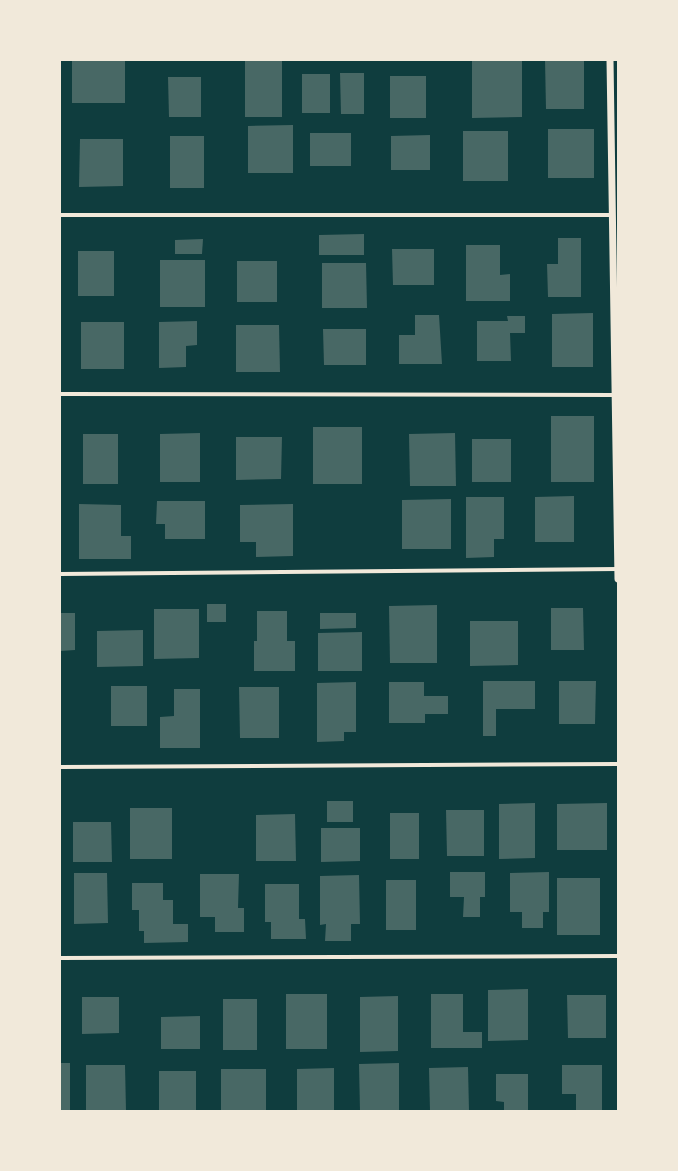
<svg xmlns="http://www.w3.org/2000/svg" width="678" height="1171" font-family="Georgia,serif">
<rect width="100%" height="100%" fill="#0f3d3e"/>
<!-- building -->
<g fill="#486865">
<rect x="72" y="60" width="53" height="43"/>
<rect x="245" y="60" width="37" height="57"/>
<polygon points="472,60 522,60 522,117 472,118"/>
<polygon points="545,60 584,60 584,109 546,109"/>
<polygon points="340,73 364,73 364,114 341,114"/>
<rect x="302" y="74" width="28" height="39"/>
<rect x="390" y="76" width="36" height="42"/>
<polygon points="168,77 201,77 201,117 169,117"/>
<polygon points="293,125 293,173 248,173 248,126"/>
<rect x="548" y="129" width="46" height="49"/>
<rect x="463" y="131" width="45" height="50"/>
<rect x="310" y="133" width="41" height="33"/>
<polygon points="430,135 430,170 391,170 391,136"/>
<rect x="170" y="136" width="34" height="52"/>
<polygon points="80,139 123,139 123,186 79,187"/>
<polygon points="364,234 364,255 319,255 319,235"/>
<polygon points="558,238 581,238 581,297 548,297 547,264 558,264"/>
<polygon points="203,239 202,254 175,254 175,240"/>
<polygon points="466,245 500,245 500,275 510,274 510,301 466,301"/>
<polygon points="392,249 434,249 434,285 393,285"/>
<rect x="78" y="251" width="36" height="45"/>
<rect x="160" y="260" width="45" height="47"/>
<rect x="237" y="261" width="40" height="41"/>
<polygon points="322,263 366,263 367,308 322,308"/>
<polygon points="593,313 593,367 552,367 552,314"/>
<polygon points="415,315 439,315 442,364 399,364 399,335 415,335"/>
<polygon points="507,316 525,316 525,333 510,333 511,361 477,361 477,321 508,321"/>
<polygon points="197,321 197,345 186,346 186,367 159,368 159,322"/>
<rect x="81" y="322" width="43" height="47"/>
<polygon points="236,325 279,325 280,372 236,372"/>
<polygon points="323,329 366,329 366,365 324,365"/>
<rect x="551" y="416" width="43" height="66"/>
<rect x="313" y="427" width="49" height="57"/>
<polygon points="200,433 200,482 160,482 160,434"/>
<polygon points="455,433 456,486 410,486 409,434"/>
<rect x="83" y="434" width="35" height="50"/>
<polygon points="236,437 282,437 281,479 236,480"/>
<rect x="472" y="439" width="39" height="43"/>
<polygon points="574,496 574,542 535,542 535,497"/>
<polygon points="466,497 504,497 504,539 494,539 494,557 466,558"/>
<polygon points="451,499 451,549 402,549 402,500"/>
<polygon points="157,501 205,501 205,539 165,539 165,524 156,524"/>
<polygon points="79,504 121,505 121,536 131,536 131,559 79,559"/>
<polygon points="293,504 293,556 256,557 256,542 240,542 240,505"/>
<rect x="207" y="604" width="19" height="18"/>
<polygon points="437,605 437,663 390,663 389,606"/>
<polygon points="551,608 583,608 584,650 551,650"/>
<polygon points="154,609 199,609 199,658 154,659"/>
<polygon points="257,611 287,611 287,641 295,641 295,671 254,671 254,641 257,641"/>
<polygon points="60,613 75,613 75,650 60,651"/>
<polygon points="320,613 356,613 356,628 320,629"/>
<polygon points="470,621 518,621 518,665 470,666"/>
<polygon points="143,630 143,666 97,667 97,631"/>
<polygon points="362,632 362,671 318,671 318,633"/>
<polygon points="483,681 535,681 535,709 496,709 496,736 483,736"/>
<polygon points="559,681 596,681 595,724 559,724"/>
<polygon points="356,682 356,732 344,732 344,741 317,742 317,683"/>
<polygon points="389,682 424,682 424,696 448,696 448,714 425,714 425,723 389,723"/>
<rect x="111" y="686" width="36" height="40"/>
<polygon points="239,687 279,687 279,738 240,738"/>
<polygon points="174,689 200,689 200,748 160,748 160,717 174,716"/>
<rect x="327" y="801" width="26" height="21"/>
<polygon points="535,803 535,858 499,859 499,804"/>
<polygon points="607,803 607,850 557,850 557,804"/>
<rect x="130" y="808" width="42" height="51"/>
<polygon points="446,810 484,810 484,856 447,856"/>
<rect x="390" y="813" width="29" height="46"/>
<polygon points="295,814 296,861 256,861 256,815"/>
<polygon points="73,822 111,822 112,862 73,862"/>
<polygon points="321,828 360,828 360,861 321,862"/>
<polygon points="450,872 485,872 485,897 480,897 480,917 463,917 464,897 450,897"/>
<polygon points="549,872 549,912 543,912 543,928 522,928 522,912 510,912 510,873"/>
<polygon points="74,873 107,873 108,923 74,924"/>
<polygon points="200,874 239,874 238,908 244,908 244,932 215,932 215,917 200,917"/>
<polygon points="359,875 360,924 351,924 351,941 325,941 326,924 320,925 320,876"/>
<rect x="557" y="878" width="43" height="57"/>
<rect x="386" y="880" width="30" height="50"/>
<polygon points="132,883 163,883 163,900 173,900 173,924 188,924 188,942 144,943 144,931 139,931 139,910 132,910"/>
<polygon points="265,884 299,884 299,919 305,919 306,939 271,939 271,922 265,922"/>
<polygon points="528,989 528,1040 488,1041 488,990"/>
<rect x="286" y="994" width="41" height="55"/>
<polygon points="431,994 463,994 463,1032 482,1032 482,1048 431,1048"/>
<polygon points="567,995 606,995 606,1038 568,1038"/>
<polygon points="398,996 398,1051 360,1052 360,997"/>
<polygon points="82,997 119,997 119,1033 82,1034"/>
<rect x="223" y="999" width="34" height="51"/>
<polygon points="200,1016 200,1049 161,1049 161,1017"/>
<rect x="60" y="1063" width="10" height="48"/>
<polygon points="399,1063 399,1111 360,1111 359,1064"/>
<polygon points="86,1065 125,1065 126,1111 86,1111"/>
<polygon points="562,1065 602,1065 602,1111 576,1111 576,1094 562,1094"/>
<polygon points="468,1067 469,1111 430,1111 429,1068"/>
<polygon points="334,1068 334,1111 297,1111 297,1069"/>
<rect x="221" y="1069" width="45" height="42"/>
<rect x="159" y="1071" width="37" height="40"/>
<polygon points="496,1074 528,1074 528,1111 504,1111 504,1102 496,1101"/>
</g>
<g fill="none" stroke-linecap="round" stroke-linejoin="round">
<!-- minor -->
<g stroke="#f1e9da" stroke-width="4">
<polyline points="60,215 612,215"/>
<polyline points="60,394 615,395"/>
<polyline points="60,574 618,569"/>
<polyline points="60,767 618,764"/>
<polyline points="60,958 618,956"/>
</g>
<!-- tertiary -->
<polyline stroke="#f1e9da" stroke-width="7" points="610,60 618,579"/>
</g>
<!-- border -->
<rect width="678" height="1171" fill="none" stroke="#f1e9da" stroke-width="122"/>
</svg>
